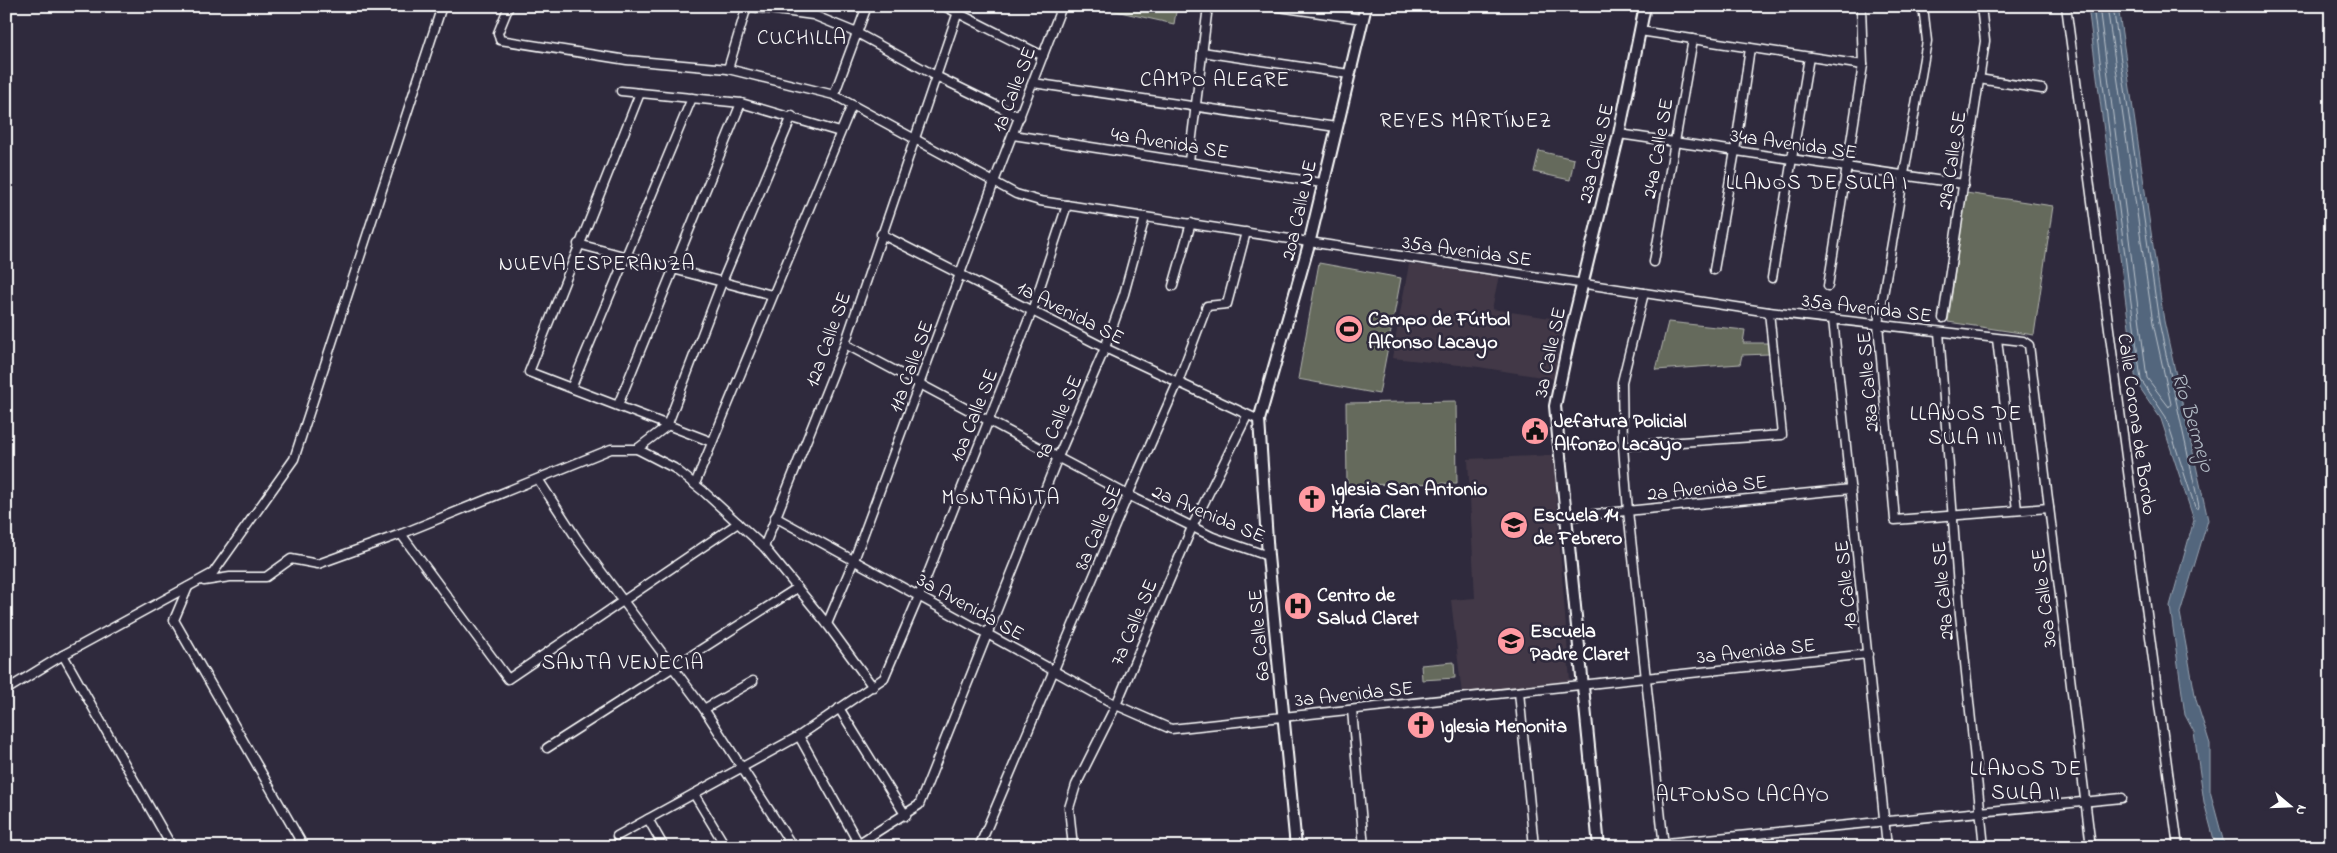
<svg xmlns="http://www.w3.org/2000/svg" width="2337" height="853" font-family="'Indie Flower',sans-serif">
<rect width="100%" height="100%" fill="#2f2a3d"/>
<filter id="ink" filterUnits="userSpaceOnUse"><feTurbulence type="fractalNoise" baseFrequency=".02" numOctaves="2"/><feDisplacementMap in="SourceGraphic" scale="10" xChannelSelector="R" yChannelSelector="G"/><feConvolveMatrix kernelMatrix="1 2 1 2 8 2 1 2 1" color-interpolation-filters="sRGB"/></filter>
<g filter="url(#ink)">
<!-- built -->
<g fill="#423947">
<polygon points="1409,264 1499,275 1492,309 1563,320 1554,379 1479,367 1392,358"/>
<polygon points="1553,455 1570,682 1462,694 1451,600 1475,598 1468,459"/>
</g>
<!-- green -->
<g fill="#656a5c" stroke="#b2b4ae">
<polygon points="1093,6 1177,6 1174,24"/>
<polygon points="1539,151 1574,159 1570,180 1534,172"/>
<polygon points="1966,193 2053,206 2034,335 1948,322"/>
<polygon points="1319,263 1401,278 1379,394 1298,379"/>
<polygon points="1668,322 1745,330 1743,343 1769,343 1769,354 1742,355 1740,364 1656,370"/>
<polygon points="1456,401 1457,483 1347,485 1346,403"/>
<polygon points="1454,662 1455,678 1422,680 1421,665"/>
</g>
<!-- water -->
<polygon fill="#52667d" stroke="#97a3b1" points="2088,6 2118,6 2164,321 2208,520 2180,613 2196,700 2210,744 2210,791 2225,847 2216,847 2204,802 2194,732 2185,715 2170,606 2194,520 2161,419 2136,382"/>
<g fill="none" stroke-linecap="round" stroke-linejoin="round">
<!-- shore -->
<g stroke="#bac2cb" stroke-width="1">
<polyline points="2093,6 2141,380 2166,417 2195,507 2198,509 2199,506 2159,322 2113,6"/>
<polyline points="2099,6 2147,378 2169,407 2171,404 2153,323 2107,6"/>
</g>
<defs>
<g id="minor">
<polyline points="509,6 498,33 500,40 627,60 728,69 834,95 1016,194 1040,201 1769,312 2023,341 2029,345 2091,847"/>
<polyline points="744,6 813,15 857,33 936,76 1020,117"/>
<polyline points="944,6 1043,56"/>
<polyline points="1272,6 1362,19"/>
<polyline points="1923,6 1927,41 1878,324 1895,520 2049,508"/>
<polyline points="2066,6 2178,847"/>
<polyline points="1640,31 1863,65"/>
<polyline points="1202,52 1349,74"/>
<polyline points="728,69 747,6"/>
<polyline points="1979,79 2042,89"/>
<polyline points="1033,83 1336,127"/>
<polyline points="621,91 741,103 840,132"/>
<polyline points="640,93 529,372 712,442"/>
<polyline points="834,95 867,6"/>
<polyline points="1619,134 1964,184"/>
<polyline points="1013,135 1322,183"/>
<polyline points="1189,161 1208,6"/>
<polyline points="881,234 1105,348 1259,420"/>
<polyline points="578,244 772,295"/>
<polyline points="1654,262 1693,39"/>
<polyline points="1714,270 1735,151 1750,48"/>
<polyline points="1772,278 1809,57"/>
<polyline points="1173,286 1191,223"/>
<polyline points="1828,286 1863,65 1861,6"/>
<polyline points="1644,293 1622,382 1623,446 1628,511 1664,847"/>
<polyline points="1943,318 1985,41 1981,6"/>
<polyline points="1833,319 1887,847"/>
<polyline points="1939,332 1960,614 1984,847"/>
<polyline points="1997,339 2017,510"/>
<polyline points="845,344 1128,495 1213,537 1268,556"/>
<polyline points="572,386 692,98"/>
<polyline points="618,405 741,103"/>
<polyline points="1623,446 1782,435 1769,312"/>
<polyline points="637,449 667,426 722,282 792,116"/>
<polyline points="538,479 577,539 704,709 793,847"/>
<polyline points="695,484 852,105"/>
<polyline points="775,517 1116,705 1171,729 1868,654"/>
<polyline points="1565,517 1851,489"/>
<polyline points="401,534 508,679 738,523"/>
<polyline points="764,547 845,344 960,6"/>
<polyline points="204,581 230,577 266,577 291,559 318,564 401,534 611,449 637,449 674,468 703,491 764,547 827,624 873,687"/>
<polyline points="188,587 174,620 304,847"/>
<polyline points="827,624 854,560 994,182 1062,6"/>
<polyline points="63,655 172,847"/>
<polyline points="6,690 63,655 213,573 294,459 442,6"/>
<polyline points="1519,692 1534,847"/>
<polyline points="839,708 906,816"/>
<polyline points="704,709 753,681"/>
<polyline points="1352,710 1364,847"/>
<polyline points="799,736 860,846"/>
<polyline points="547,748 797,588"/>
<polyline points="694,794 726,847"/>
<polyline points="648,819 664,847"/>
<polyline points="617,836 799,736 884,678 919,596 1032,311 1067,205"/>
<polyline points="853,847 919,805 1058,457 1105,348 1124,294 1145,217"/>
<polyline points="979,847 1128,495 1178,382 1207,306 1227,304 1246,232"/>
<polyline points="1073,847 1069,808 1076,785 1116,705 1193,525 1247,416"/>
<polyline points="1626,847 2122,798"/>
</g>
<g id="tertiary">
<polyline points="1296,847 1268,556 1259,420 1309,244 1366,6"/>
<polyline points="1599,847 1555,406 1569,339 1619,134 1645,6"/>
</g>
</defs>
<!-- minor casing -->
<use href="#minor" stroke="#fff" stroke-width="11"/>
<!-- tertiary casing -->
<use href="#tertiary" stroke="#fff" stroke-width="14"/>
<!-- minor -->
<use href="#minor" stroke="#2f2a3d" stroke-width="8"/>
<!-- tertiary -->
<use href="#tertiary" stroke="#2f2a3d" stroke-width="10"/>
</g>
</g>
<!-- icons -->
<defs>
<symbol id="stadium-disc" viewBox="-11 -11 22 22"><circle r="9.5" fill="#ff9aa2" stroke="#2f2a3d"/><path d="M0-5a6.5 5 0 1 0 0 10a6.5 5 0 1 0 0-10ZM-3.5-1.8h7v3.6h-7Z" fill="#111"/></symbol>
<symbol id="civic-disc" viewBox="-11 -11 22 22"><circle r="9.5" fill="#ff9aa2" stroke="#2f2a3d"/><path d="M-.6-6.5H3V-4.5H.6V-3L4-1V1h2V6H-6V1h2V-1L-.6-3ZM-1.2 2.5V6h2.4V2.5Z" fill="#111"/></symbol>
<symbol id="church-disc" viewBox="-11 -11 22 22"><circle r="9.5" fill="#ff9aa2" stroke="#2f2a3d"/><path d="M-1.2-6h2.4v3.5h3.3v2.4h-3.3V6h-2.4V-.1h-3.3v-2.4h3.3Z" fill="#111"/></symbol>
<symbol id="school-disc" viewBox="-11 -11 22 22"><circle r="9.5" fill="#ff9aa2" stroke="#2f2a3d"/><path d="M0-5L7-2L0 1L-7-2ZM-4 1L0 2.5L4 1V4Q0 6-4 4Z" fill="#111"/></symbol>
<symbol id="hospital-disc" viewBox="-11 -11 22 22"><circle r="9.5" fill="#ff9aa2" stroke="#2f2a3d"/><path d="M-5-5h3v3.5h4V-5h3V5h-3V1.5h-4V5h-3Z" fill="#111"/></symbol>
</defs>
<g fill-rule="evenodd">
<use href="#stadium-disc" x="1333" y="313" width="32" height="32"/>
<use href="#civic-disc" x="1519" y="415" width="32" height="32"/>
<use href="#church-disc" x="1296" y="483" width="32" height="32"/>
<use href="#school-disc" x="1498" y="509" width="32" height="32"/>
<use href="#hospital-disc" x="1282" y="590" width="32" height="32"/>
<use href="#school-disc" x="1495" y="625" width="32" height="32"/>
<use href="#church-disc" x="1405" y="709" width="32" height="32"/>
</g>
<g text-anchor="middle" stroke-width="5" stroke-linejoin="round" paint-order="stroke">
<!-- street labels -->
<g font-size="20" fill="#fff" stroke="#2f2a3d">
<text transform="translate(1013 89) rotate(-69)" y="7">1a Calle SE</text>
<text transform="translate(1170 142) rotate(9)" y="7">4a Avenida SE</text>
<text transform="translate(1794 143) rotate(8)" y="7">34a Avenida SE</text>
<text transform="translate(1657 148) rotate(-80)" y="7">24a Calle SE</text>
<text transform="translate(1595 153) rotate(-77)" y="7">23a Calle SE</text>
<text transform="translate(1951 160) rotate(-81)" y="7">29a Calle SE</text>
<text transform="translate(1298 210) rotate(-77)" y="7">20a Calle NE</text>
<text transform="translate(1467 250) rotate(8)" y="7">35a Avenida SE</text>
<text transform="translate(1867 307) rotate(7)" y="7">35a Avenida SE</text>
<text transform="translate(1071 312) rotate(27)" y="7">1a Avenida SE</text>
<text transform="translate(827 339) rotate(-70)" y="7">12a Calle SE</text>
<text transform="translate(1549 352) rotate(-78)" y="7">3a Calle SE</text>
<text transform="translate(910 366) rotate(-70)" y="7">11a Calle SE</text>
<text transform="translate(1867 382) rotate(-95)" y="7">28a Calle SE</text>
<text transform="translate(973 415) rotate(-68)" y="7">10a Calle SE</text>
<text transform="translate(1058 417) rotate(-67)" y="7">9a Calle SE</text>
<text transform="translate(2138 424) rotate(82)" y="7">Calle Corona de Bordo</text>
<text transform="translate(1707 487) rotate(-6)" y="7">2a Avenida SE</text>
<text transform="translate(1209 513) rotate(23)" y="7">2a Avenida SE</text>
<text transform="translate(1097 527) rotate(-67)" y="7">8a Calle SE</text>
<text transform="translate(1845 585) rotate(-96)" y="7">1a Calle SE</text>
<text transform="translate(1942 591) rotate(-95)" y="7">29a Calle SE</text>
<text transform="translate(2043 598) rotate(-97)" y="7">30a Calle SE</text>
<text transform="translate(971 606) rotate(29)" y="7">3a Avenida SE</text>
<text transform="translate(1133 622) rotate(-67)" y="7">7a Calle SE</text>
<text transform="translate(1258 635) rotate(-95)" y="7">6a Calle SE</text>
<text transform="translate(1756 650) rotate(-6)" y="7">3a Avenida SE</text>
<text transform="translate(1354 693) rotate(-6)" y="7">3a Avenida SE</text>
</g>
<!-- poi labels -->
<g font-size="20" font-weight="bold" fill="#fff" stroke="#2f2a3d" text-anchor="start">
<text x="1368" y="325">Campo de Fútbol<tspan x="1368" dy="23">Alfonso Lacayo</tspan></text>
<text x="1554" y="427">Jefatura Policial<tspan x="1554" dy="23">Alfonzo Lacayo</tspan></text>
<text x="1331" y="495">Iglesia San Antonio<tspan x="1331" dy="23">María Claret</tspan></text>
<text x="1533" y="521">Escuela 14<tspan x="1533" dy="23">de Febrero</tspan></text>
<text x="1317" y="601">Centro de<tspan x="1317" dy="23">Salud Claret</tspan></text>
<text x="1530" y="637">Escuela<tspan x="1530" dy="23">Padre Claret</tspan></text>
<text x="1440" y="732">Iglesia Menonita</text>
</g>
<!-- neighbourhood labels -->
<g font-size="21" letter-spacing="1" fill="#fff" stroke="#2f2a3d">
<text x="802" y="44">CUCHILLA</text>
<text x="1215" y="86">CAMPO ALEGRE</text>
<text x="1466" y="127">REYES MARTÍNEZ</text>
<text x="1817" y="189">LLANOS DE SULA I</text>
<text x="597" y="270">NUEVA ESPERANZA</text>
<text x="1966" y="420">LLANOS DE<tspan x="1966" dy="24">SULA III</tspan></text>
<text x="1001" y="504">MONTAÑITA</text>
<text x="623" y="669">SANTA VENECIA</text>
<text x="2026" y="775">LLANOS DE<tspan x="2026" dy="24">SULA II</tspan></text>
<text x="1743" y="801">ALFONSO LACAYO</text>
</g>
<!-- water labels -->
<g font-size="21" font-style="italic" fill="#b1bac4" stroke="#2f2a3d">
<text transform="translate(2194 422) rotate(73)" y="7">Río Bermejo</text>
</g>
</g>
<!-- margin -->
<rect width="2337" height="853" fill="none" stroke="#2f2a3d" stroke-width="25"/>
<rect x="12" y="12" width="2312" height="828" fill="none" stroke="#fff" stroke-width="2" filter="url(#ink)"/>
<!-- north arrow -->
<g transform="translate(2290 806) rotate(109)" stroke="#2f2a3d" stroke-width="4" paint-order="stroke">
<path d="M0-4L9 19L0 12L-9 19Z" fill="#ffffff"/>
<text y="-8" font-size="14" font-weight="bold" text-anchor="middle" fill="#ffffff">N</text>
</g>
</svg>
